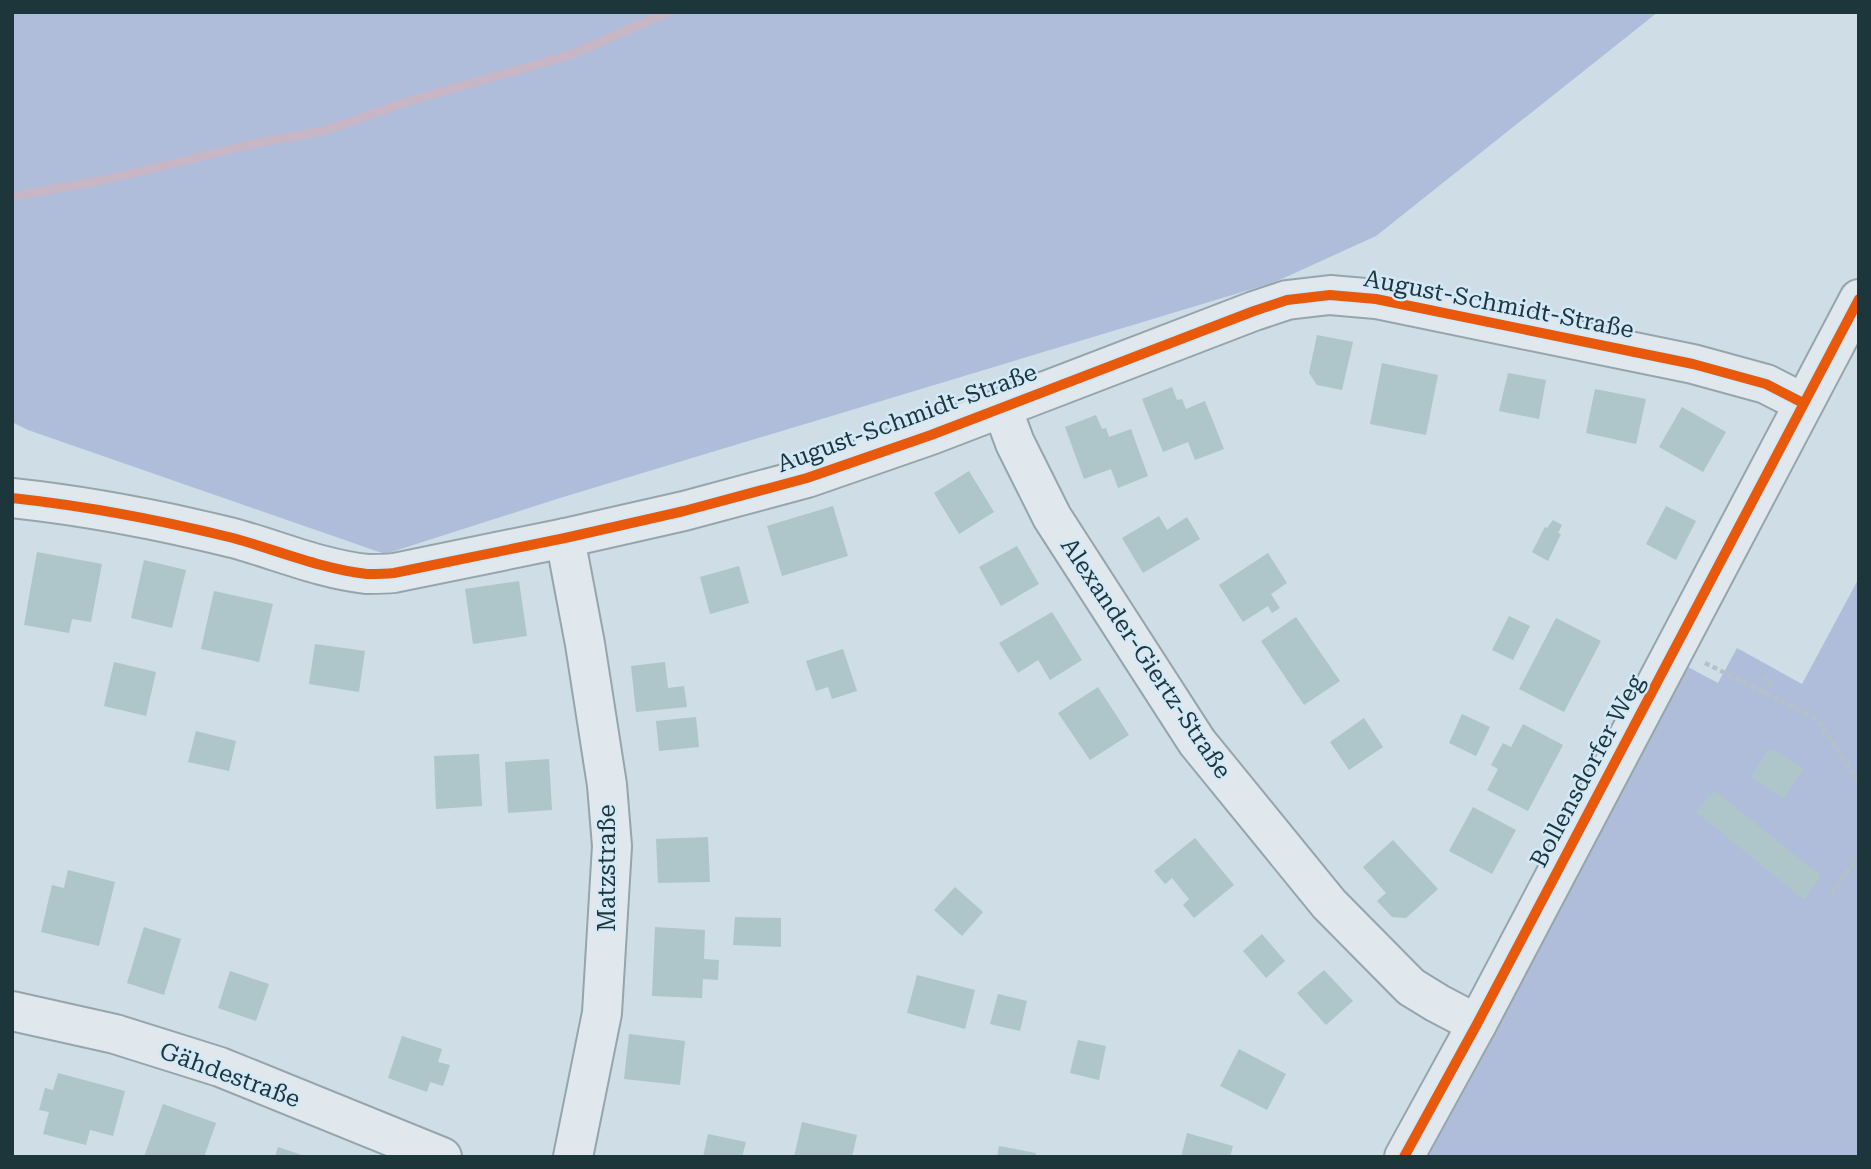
<svg xmlns="http://www.w3.org/2000/svg" width="1871" height="1169" font-family="'Roboto Serif',serif">
<rect width="100%" height="100%" fill="#cedde6"/>
<!-- green -->
<g fill="#afbdda">
<polygon points="12,12 1658,12 1376,236 1275,282 560,498 385,554 28,430 12,422"/>
<polygon points="1859,578 1859,1157 1425,1157 1686,666 1718,683 1737,648 1802,684"/>
</g>
<g fill="none" stroke-linecap="round" stroke-linejoin="round">
<!-- stream -->
<polyline stroke="#c6b6c6" stroke-width="9" points="12,197 109,179 257,143 324,131 406,102 570,55 669,12"/>
</g>
<!-- building -->
<g fill="#aec5ca">
<polygon points="1317,335 1353,342 1342,390 1317,385 1309,373"/>
<polygon points="1382,363 1438,375 1426,435 1370,424"/>
<polygon points="1508,373 1546,380 1539,419 1499,411"/>
<polygon points="1172,387 1177,400 1182,399 1186,409 1205,401 1224,449 1195,460 1188,442 1163,452 1142,399"/>
<polygon points="1595,389 1646,399 1636,444 1586,433"/>
<polygon points="1682,407 1726,432 1703,472 1659,447"/>
<polygon points="1096,415 1102,429 1106,428 1109,437 1131,429 1148,476 1118,488 1111,469 1084,479 1065,427"/>
<polygon points="969,471 994,512 959,534 934,493"/>
<polygon points="833,506 848,556 782,576 767,526"/>
<polygon points="1666,506 1696,521 1676,560 1646,544"/>
<polygon points="1159,516 1167,530 1187,517 1200,539 1143,573 1122,538"/>
<polygon points="1553,520 1562,525 1558,533 1561,534 1548,561 1532,552 1545,527 1547,528"/>
<polygon points="1017,546 1039,584 1001,606 979,567"/>
<polygon points="37,552 102,564 91,622 72,619 69,633 24,625"/>
<polygon points="1268,553 1287,583 1271,594 1280,608 1272,613 1268,606 1243,622 1219,585"/>
<polygon points="144,560 186,570 172,628 131,618"/>
<polygon points="739,566 749,603 710,614 700,577"/>
<polygon points="519,581 527,636 473,644 465,589"/>
<polygon points="214,591 273,604 259,662 201,649"/>
<polygon points="1052,612 1082,660 1050,680 1038,660 1018,673 999,643"/>
<polygon points="1509,616 1530,626 1513,660 1492,650"/>
<polygon points="1296,617 1340,681 1304,705 1261,641"/>
<polygon points="1556,618 1601,641 1564,712 1519,689"/>
<polygon points="315,644 365,651 359,692 309,684"/>
<polygon points="843,649 857,691 832,699 828,687 816,691 806,661"/>
<polygon points="114,662 156,672 146,716 104,706"/>
<polygon points="665,662 668,688 684,686 687,707 636,712 631,666"/>
<polygon points="1098,687 1129,735 1090,760 1058,713"/>
<polygon points="1462,714 1490,727 1476,756 1449,743"/>
<polygon points="696,717 699,747 659,751 656,721"/>
<polygon points="1364,718 1383,747 1349,770 1330,742"/>
<polygon points="1523,724 1563,745 1528,811 1487,790 1498,769 1491,765 1503,743 1511,747"/>
<polygon points="196,731 236,741 229,771 188,762"/>
<polygon points="1770,748 1803,768 1784,799 1750,777"/>
<polygon points="479,754 482,806 436,809 434,756"/>
<polygon points="549,759 552,810 508,813 505,762"/>
<polygon points="1714,790 1821,876 1804,900 1696,812"/>
<polygon points="1473,807 1516,830 1492,874 1449,851"/>
<polygon points="708,837 710,882 658,883 656,839"/>
<polygon points="1195,838 1234,885 1194,918 1183,905 1189,899 1172,878 1165,884 1154,871"/>
<polygon points="1393,840 1438,889 1406,918 1392,917 1377,901 1386,893 1363,867"/>
<polygon points="68,870 115,882 99,946 41,932 52,885 64,888"/>
<polygon points="955,887 983,912 962,936 934,910"/>
<polygon points="735,917 781,918 781,947 733,945"/>
<polygon points="144,927 181,939 164,995 127,983"/>
<polygon points="655,927 705,930 704,959 719,960 718,980 703,979 702,998 652,996"/>
<polygon points="1262,934 1285,961 1266,978 1243,951"/>
<polygon points="1324,970 1353,1001 1326,1025 1297,993"/>
<polygon points="230,971 269,984 256,1021 218,1008"/>
<polygon points="917,975 975,990 965,1029 907,1013"/>
<polygon points="998,994 1027,1001 1020,1031 990,1024"/>
<polygon points="629,1034 685,1041 680,1085 624,1079"/>
<polygon points="402,1036 442,1049 438,1062 450,1065 443,1086 430,1082 427,1092 388,1078"/>
<polygon points="1078,1040 1106,1046 1099,1080 1070,1073"/>
<polygon points="1239,1049 1286,1074 1267,1110 1220,1086"/>
<polygon points="58,1073 125,1091 113,1136 90,1130 86,1145 43,1134 49,1112 39,1110 45,1088 53,1090"/>
<polygon points="163,1104 216,1123 204,1157 144,1157"/>
<polygon points="802,1122 857,1135 852,1157 794,1157"/>
<polygon points="1187,1133 1233,1146 1230,1157 1181,1157"/>
<polygon points="708,1134 746,1142 742,1157 703,1157"/>
<polygon points="999,1146 1036,1153 1035,1157 997,1157"/>
<polygon points="278,1147 305,1156 305,1157 275,1157"/>
</g>
<g fill="none" stroke-linecap="round" stroke-linejoin="round">
<defs>
<g id="minor">
<polyline points="1002,408 1015,443 1052,517 1197,742 1329,904 1411,987 1437,1003 1477,1024"/>
<path d="M12,498c75,8 148,22 221,40 44,12 88,31 134,36 9,0 18,0 27,-1l171,-35 119,-27 123,-33 124,-43 323,-124 33,-11 43,-5 46,4 317,65 73,20 37,19"/>
<polyline points="565,538 585,644 607,785 612,846 602,1013 573,1157"/>
<polyline points="12,1011 115,1034 220,1067 442,1157"/>
<polyline points="1404,1157 1477,1024 1859,299"/>
</g>
</defs>
<!-- minor casing -->
<use href="#minor" stroke="#96a5ab" stroke-width="42"/>
<!-- path -->
<g stroke="#b6c1c7" stroke-width="4.5" stroke-dasharray="5 3.5" stroke-linecap="butt">
<polyline points="1705,663 1817,719 1859,783"/>
<polyline points="1765,675 1769,685 1765,693"/>
<polyline points="1831,894 1859,856"/>
</g>
<!-- minor -->
<use href="#minor" stroke="#e0e8ee" stroke-width="38"/>
<defs>
<g id="cycleway">
<path d="M12,498c75,8 148,22 221,40 44,12 88,31 134,36 9,0 18,0 27,-1l171,-35 119,-27 123,-33 124,-43 323,-124 33,-11 43,-5 46,4 317,65 73,20 37,19"/>
<polyline points="1404,1157 1477,1024 1859,299"/>
</g>
</defs>
<!-- cycleway casing -->
<use href="#cycleway" stroke="#d3e9f8" stroke-width="15"/>
<!-- cycleway -->
<use href="#cycleway" stroke="#e8590c" stroke-width="10"/>
</g>
<g text-anchor="middle" stroke-width="5" stroke-linejoin="round" paint-order="stroke">
<!-- street labels -->
<g font-size="24" fill="#1d363b" stroke="#d3e9f8">
<text transform="translate(1499 304) rotate(11)" y="8">August-Schmidt-Straße</text>
<text transform="translate(907 418) rotate(-20)" y="8">August-Schmidt-Straße</text>
<text transform="translate(1146 658) rotate(56)" y="8">Alexander-Giertz-Straße</text>
<text transform="translate(1587 771) rotate(-62)" y="8">Bollensdorfer Weg</text>
<text transform="translate(607 868) rotate(-90)" y="8">Matzstraße</text>
<text transform="translate(230 1075) rotate(20)" y="8">Gähdestraße</text>
</g>
</g>
<!-- border -->
<rect width="1871" height="1169" fill="none" stroke="#1d363b" stroke-width="28"/>
</svg>
